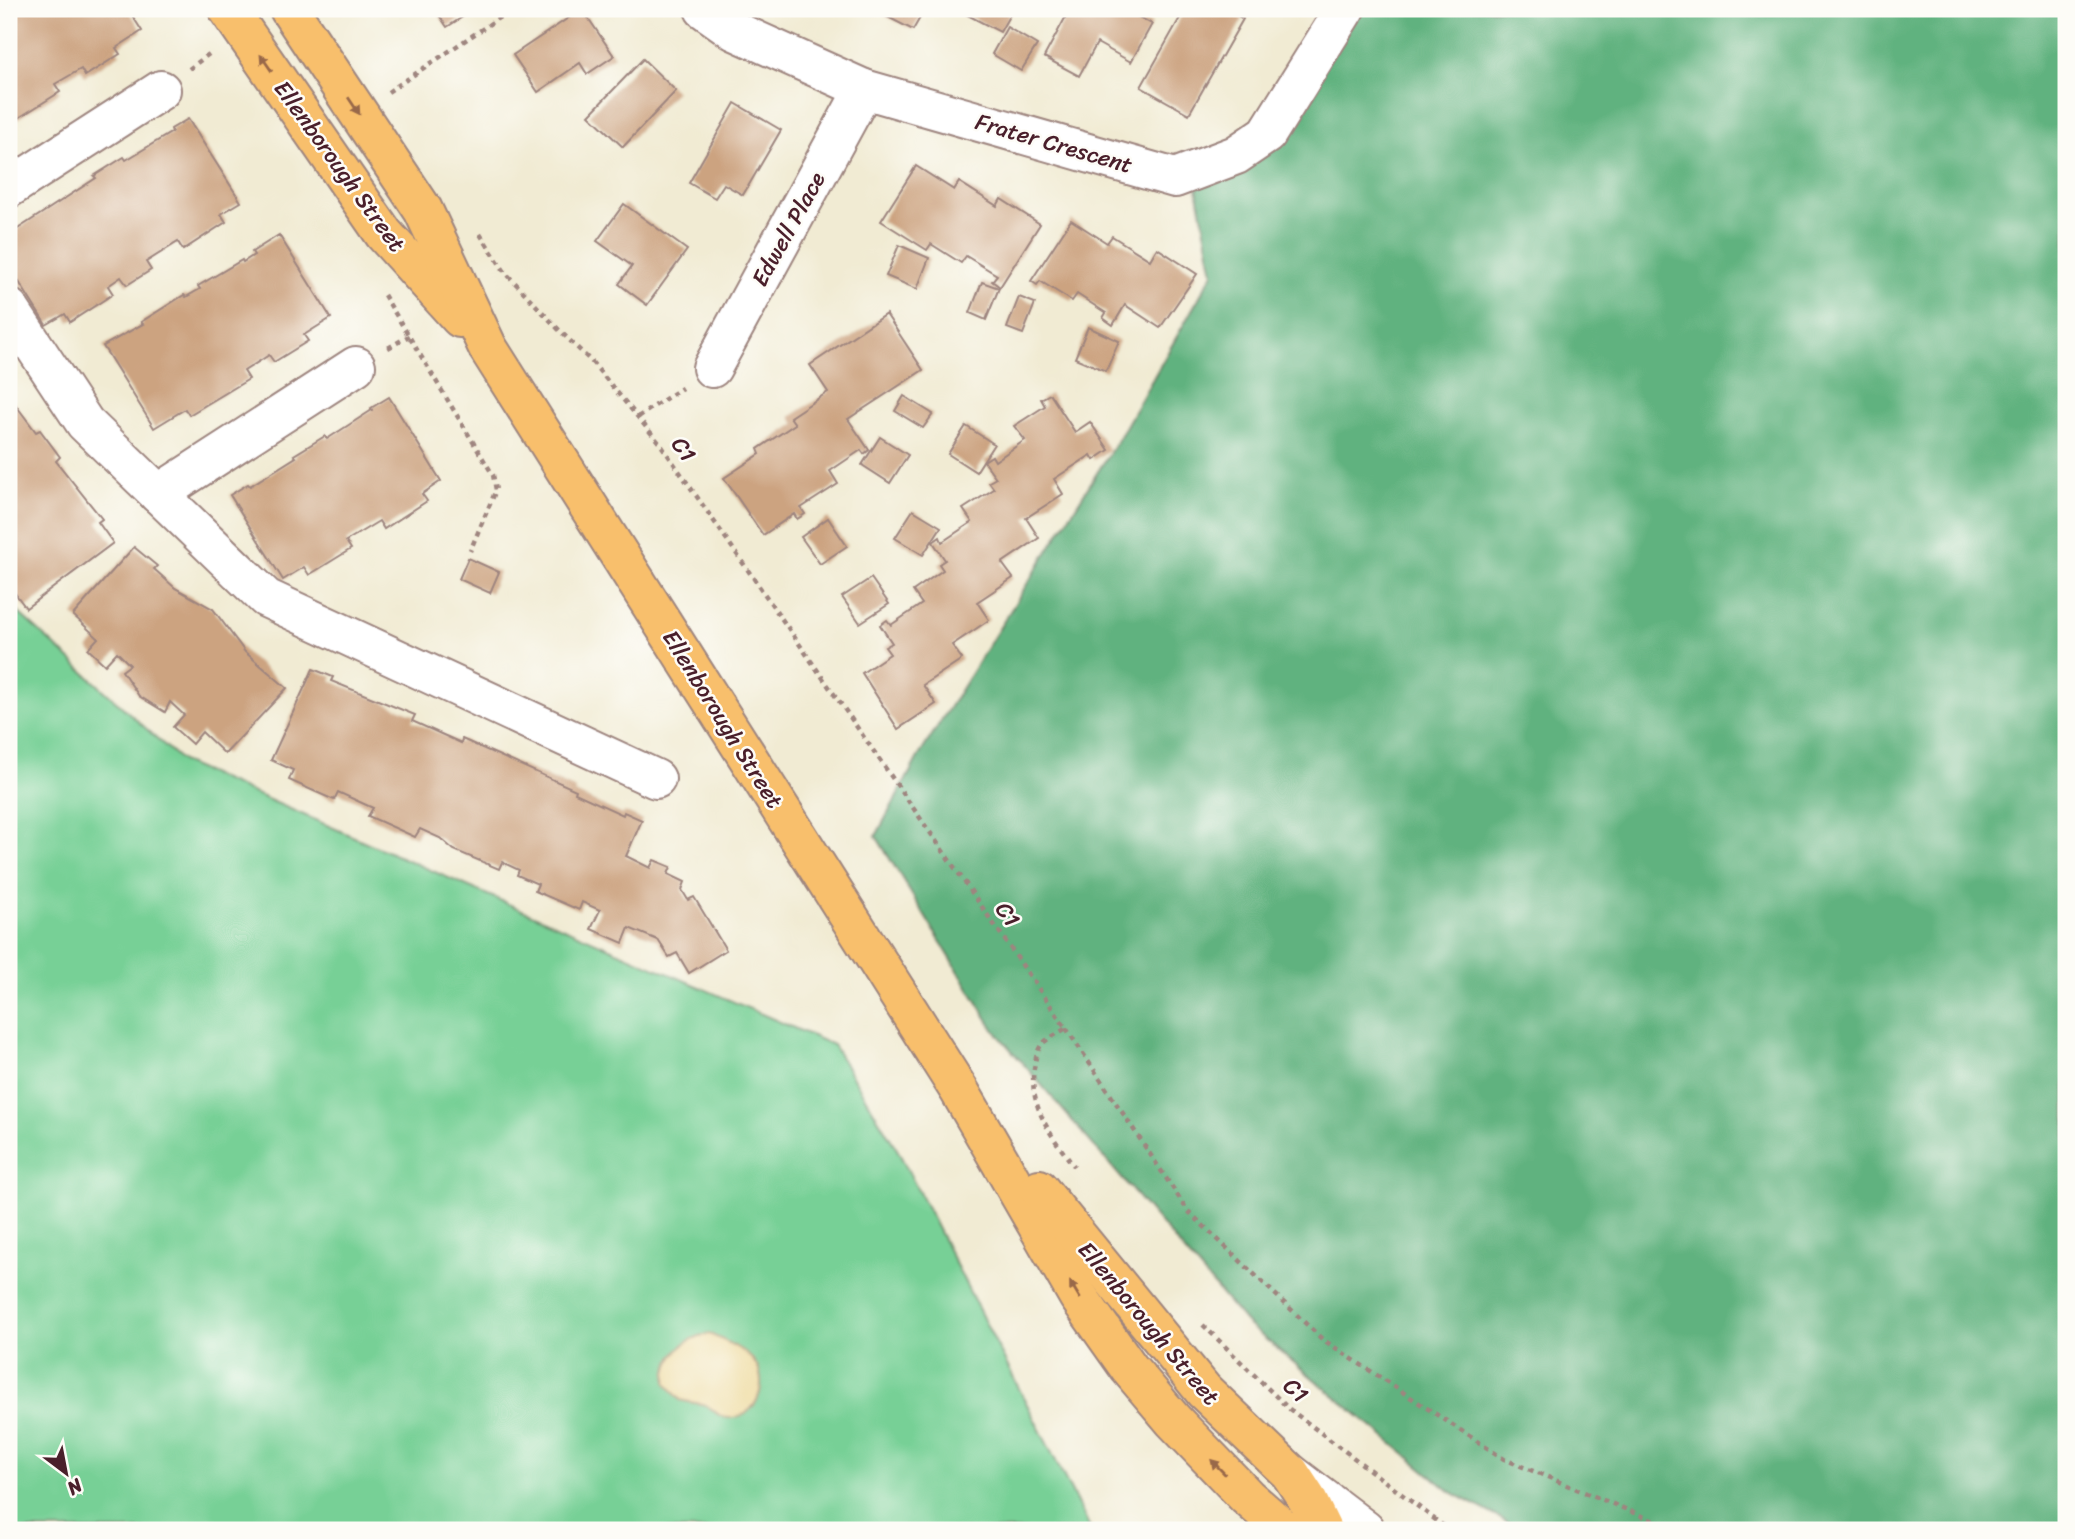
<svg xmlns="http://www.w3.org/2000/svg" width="2075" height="1539" font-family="Sriracha,sans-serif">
<rect width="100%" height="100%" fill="#fdfcf7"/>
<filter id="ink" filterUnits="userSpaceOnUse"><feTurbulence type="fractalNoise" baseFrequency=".0143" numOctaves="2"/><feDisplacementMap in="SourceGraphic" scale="14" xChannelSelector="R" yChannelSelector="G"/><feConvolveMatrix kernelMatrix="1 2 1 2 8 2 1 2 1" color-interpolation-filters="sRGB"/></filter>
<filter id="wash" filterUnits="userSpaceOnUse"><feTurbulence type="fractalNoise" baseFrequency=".00686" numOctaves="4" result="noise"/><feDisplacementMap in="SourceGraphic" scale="28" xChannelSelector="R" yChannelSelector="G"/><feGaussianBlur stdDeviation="1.57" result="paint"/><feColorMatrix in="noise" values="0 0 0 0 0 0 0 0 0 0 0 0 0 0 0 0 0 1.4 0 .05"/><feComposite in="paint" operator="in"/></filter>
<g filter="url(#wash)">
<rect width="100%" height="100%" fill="#f1ebd3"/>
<!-- green -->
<polygon fill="#77d096" stroke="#607860" stroke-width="2" points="9,604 184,763 833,1045 898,1151 1091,1530 9,1530"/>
<!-- forest -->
<polygon fill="#61b27f" stroke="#566855" stroke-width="2" points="1345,9 2066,9 2066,1530 1522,1530 1451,1492 1246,1323 995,1031 876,836 917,759 1119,438 1213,273 1197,188"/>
<!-- sand -->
<path fill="#eeda9e" stroke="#9c7c64" stroke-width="2" d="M710,1334c14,7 32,14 43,26 17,20 6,57 -23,58 -13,1 -17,-12 -28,-14 -8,-1 -15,-2 -22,-4l-14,-17c0,-27 18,-46 44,-49z"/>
<g id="blocks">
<!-- building -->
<g fill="#cca380">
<polygon points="9,9 128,9 142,31 116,48 120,54 85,76 81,69 55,84 60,92 9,124"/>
<polygon points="435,9 475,9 447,27"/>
<polygon points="582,9 614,56 587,74 580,63 538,92 513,55"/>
<polygon points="880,9 925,9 913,30 878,12"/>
<polygon points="956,9 1013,9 1000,32"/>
<polygon points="1070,9 1124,9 1152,24 1131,62 1097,43 1079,76 1044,57"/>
<polygon points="1185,9 1226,9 1243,19 1189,114 1141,87"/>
<polygon points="1007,27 1037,45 1021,71 992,54"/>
<polygon points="643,59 676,91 623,147 589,115"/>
<polygon points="735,103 781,130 743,195 724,184 715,198 689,183"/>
<polygon points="188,119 241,202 221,214 226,222 183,250 178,242 146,262 151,270 127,285 121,277 108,286 113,294 70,322 65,314 46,325 9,266 9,231 13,228 13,232 96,178 94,176 124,157 126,160 172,132 171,129"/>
<polygon points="916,166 954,190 959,182 997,206 1001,199 1040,224 1000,287 992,281 997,275 966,256 961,263 931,244 927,250 881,221"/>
<polygon points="624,204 687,250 647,305 619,284 632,266 597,241"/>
<polygon points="1071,220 1107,243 1112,236 1150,260 1157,248 1197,274 1160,328 1125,305 1113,325 1103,318 1106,313 1077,294 1072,301 1040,281 1037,285 1031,281"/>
<polygon points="279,235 331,318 304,335 308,341 274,362 269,355 244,371 249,379 189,415 185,409 154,428 103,346 143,324 141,322 184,295 186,297 200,289 198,286 242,260 243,262 254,255 252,252"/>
<polygon points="899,245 929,258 917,289 886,276"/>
<polygon points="982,282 999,288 986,320 970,313"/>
<polygon points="1019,297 1035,303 1023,334 1007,328"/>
<polygon points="886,314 923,370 848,419 869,450 864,454 861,450 830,471 838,484 801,508 805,514 797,519 794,514 763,535 724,478 760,454 758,449 795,424 790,417 828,392 810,365"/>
<polygon points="1088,327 1119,341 1106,371 1075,358"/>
<polygon points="1050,394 1075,432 1090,422 1109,450 1094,460 1091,455 1054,479 1063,494 1026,518 1039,538 1002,563 1013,578 977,602 989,620 952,645 962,659 923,685 936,704 898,729 862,673 890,654 885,647 892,643 880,625 887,620 891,625 922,604 913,591 943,570 939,564 945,560 933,542 940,537 942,542 972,522 963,509 994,489 989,482 996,478 984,461 992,456 995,461 1025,440 1014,426 1045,406 1041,399"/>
<polygon points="9,396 36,432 40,430 60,457 56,461 102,519 98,522 113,543 26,608 9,585"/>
<polygon points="904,396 933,414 923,428 895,411"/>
<polygon points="389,397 441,481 422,494 427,501 384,529 379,521 346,541 351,549 309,575 304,567 283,580 230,495 248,484 250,486 296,457 294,455 325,436 327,439 372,410 371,408"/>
<polygon points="966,426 994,444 976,472 948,454"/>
<polygon points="880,437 908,455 890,483 862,465"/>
<polygon points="913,510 941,527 923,555 895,538"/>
<polygon points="828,518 847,546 820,564 801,537"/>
<polygon points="134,547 157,566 154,569 175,588 213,609 245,652 287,688 225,754 202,732 192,744 173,727 184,715 170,702 165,712 139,696 122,671 130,665 117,652 105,665 88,649 98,638 73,615"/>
<polygon points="468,558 499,572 490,593 459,579"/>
<polygon points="871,578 889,604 860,623 842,597"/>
<polygon points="313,669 333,677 331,681 415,715 412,721 461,743 462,739 576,790 575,793 623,815 624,812 642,820 626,856 650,868 654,860 671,867 668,874 685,882 682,890 688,900 694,897 726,950 689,973 677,953 669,957 658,940 629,928 623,943 591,929 600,910 582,902 579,910 535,891 538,884 517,875 519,870 502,862 499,869 454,850 440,838 420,829 415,837 368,816 373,808 338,792 334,800 289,780 293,770 271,760"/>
</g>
</g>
</g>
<g filter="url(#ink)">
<use href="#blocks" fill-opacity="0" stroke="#9e857f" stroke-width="2"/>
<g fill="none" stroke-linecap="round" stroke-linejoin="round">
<defs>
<g id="minor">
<polyline points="704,9 735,31 864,89 1175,178 1236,155 1267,134 1345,9"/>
<polyline points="9,188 161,90"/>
<polyline points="9,308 85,423 266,598 656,779"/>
<polyline points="712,368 864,89"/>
<polyline points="158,494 356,366"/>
<polyline points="1290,1473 1365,1530"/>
</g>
<g id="major">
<polyline points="228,9 384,234 460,318"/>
<polyline points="289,9 423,210 488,348 959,1090 1078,1296 1129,1368 1173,1420 1247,1497 1285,1530"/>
<polyline points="1039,1189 1204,1391 1290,1473 1307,1499 1322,1530"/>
</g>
</defs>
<!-- minor casing -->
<use href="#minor" stroke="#9e857f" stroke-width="42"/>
<!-- major casing -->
<use href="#major" stroke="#9e857f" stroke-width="42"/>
<!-- path -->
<g stroke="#9e857f" stroke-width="4.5" stroke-dasharray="5 5" stroke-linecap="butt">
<polyline points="189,69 213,51"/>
<polyline points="388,92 512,9"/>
<path d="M480,234l25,38 56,60 30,29 70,84 405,583c-7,5 -16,9 -23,15 -5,5 -7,13 -8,20 -9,40 16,73 39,103"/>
<polyline points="384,295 493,475 496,490 470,551"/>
<polyline points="388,348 409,336"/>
<polyline points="638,417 682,388"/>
<polyline points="1066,1028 1188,1211 1322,1339 1504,1459 1676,1530"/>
<polyline points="1203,1325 1288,1408 1449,1530"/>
</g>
<!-- minor -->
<use href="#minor" stroke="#fff" stroke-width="38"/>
<!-- major -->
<use href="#major" stroke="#f8bf6c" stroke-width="38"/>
</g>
<!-- one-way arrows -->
<defs><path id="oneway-solid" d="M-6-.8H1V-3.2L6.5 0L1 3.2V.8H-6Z" transform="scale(1.75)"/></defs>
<g fill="#986748">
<use href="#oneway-solid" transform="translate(266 63) rotate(-125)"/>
<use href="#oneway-solid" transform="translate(354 106) rotate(56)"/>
<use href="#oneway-solid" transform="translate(1075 1290) rotate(-121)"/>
<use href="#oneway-solid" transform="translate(1218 1467) rotate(-134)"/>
</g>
</g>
<g text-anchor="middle" stroke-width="5" stroke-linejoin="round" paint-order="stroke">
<!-- street labels -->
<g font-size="23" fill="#4a1f2b" stroke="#fdfcf7">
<text transform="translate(1054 143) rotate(16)" y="8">Frater Crescent</text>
<text transform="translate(340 166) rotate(54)" y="8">Ellenborough Street</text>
<text transform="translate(788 229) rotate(-61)" y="8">Edwell Place</text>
<text transform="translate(684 449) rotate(55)" y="8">C1</text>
<text transform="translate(723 719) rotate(58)" y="8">Ellenborough Street</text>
<text transform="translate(1008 914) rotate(55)" y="8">C1</text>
<text transform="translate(1149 1323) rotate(50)" y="8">Ellenborough Street</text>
<text transform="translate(1296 1390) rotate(42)" y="8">C1</text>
</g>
</g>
<!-- margin -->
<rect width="2075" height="1539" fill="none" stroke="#fdfcf7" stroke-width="35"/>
<!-- north arrow -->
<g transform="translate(66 1473) rotate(148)" stroke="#fdfcf7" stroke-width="5" paint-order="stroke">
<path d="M0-5L12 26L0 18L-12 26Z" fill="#4a1f2b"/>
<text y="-10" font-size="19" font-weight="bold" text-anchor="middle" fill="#4a1f2b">N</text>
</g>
</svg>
